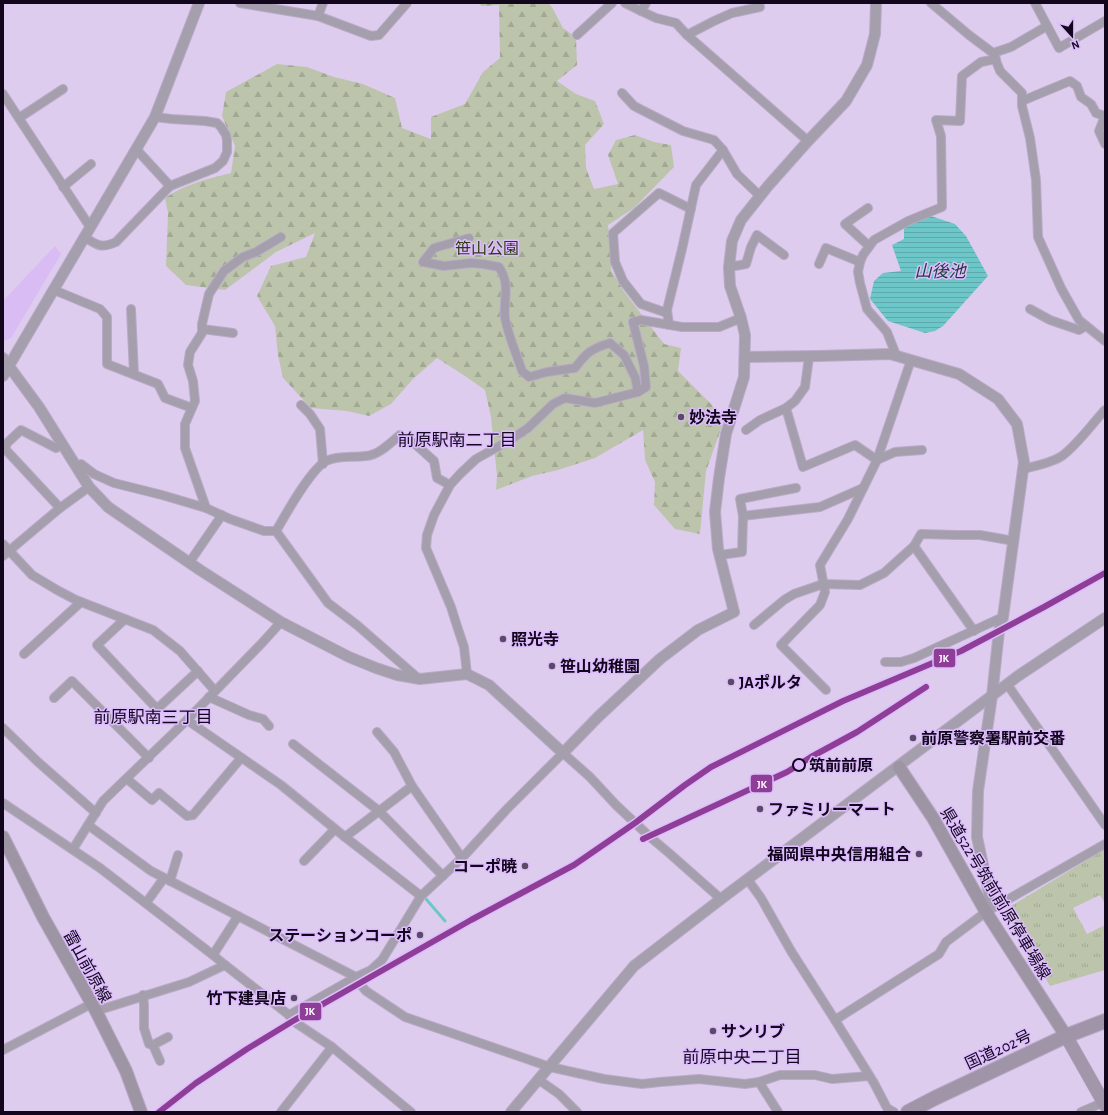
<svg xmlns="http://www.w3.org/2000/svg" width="1108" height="1115" font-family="'Alegreya Sans','Noto Sans JP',sans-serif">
<defs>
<pattern id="forest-firs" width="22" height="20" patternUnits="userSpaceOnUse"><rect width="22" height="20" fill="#bcc5ab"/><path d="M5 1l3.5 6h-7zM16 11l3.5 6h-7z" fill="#a1a893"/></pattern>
<pattern id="park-tufts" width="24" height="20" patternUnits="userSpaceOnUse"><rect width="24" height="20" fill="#bcc5ab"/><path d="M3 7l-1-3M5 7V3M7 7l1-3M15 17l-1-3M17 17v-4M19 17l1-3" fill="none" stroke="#a1a893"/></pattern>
<pattern id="water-rules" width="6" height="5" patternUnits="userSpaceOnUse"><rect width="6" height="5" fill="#6dc6c8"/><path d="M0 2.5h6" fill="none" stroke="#5da9ab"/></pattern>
</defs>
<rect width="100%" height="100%" fill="#deccef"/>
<!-- built -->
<polygon fill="#d8bcf3" points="55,246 61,254 11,338 3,341 3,301"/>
<!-- forest -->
<path fill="url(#forest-firs)" d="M480,3h69l4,6 10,19 13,9 1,28 -20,16 19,13 19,7 9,23 -19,21 1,23 8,21 24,-5 -10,-29 8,-15 19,-5 19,7 17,3 3,22 -40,41 -26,17 4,28 -1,17 12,20 41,54 17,4 -3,23 34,34 10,21 -16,45 -6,63 -25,-5 -21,-24 1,-23 -10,-22 -2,-30 -48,28 -37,12 -26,6 -36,14 1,-14 -6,-59 -6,-27 -20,-14 -28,-18 -24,21 -22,25 -22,12 -22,-5 -36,-3 -28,-30 -5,-23 -3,-29 -18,-30 14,-30 35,-9 9,-24 -39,19 -51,38 -39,-5 -20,-19 2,-53 -3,-15c20,-14 42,-19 66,-25l4,-27 -13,-30 4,-24 51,-28 30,3 27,10 29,7 32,14 7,30 29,11v-22l34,-13 18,-32 17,-14 -1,-53 -18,1z"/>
<!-- park -->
<polygon fill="url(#park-tufts)" points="1105,849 1105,904 1100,895 1073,908 1087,934 1105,925 1105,970 1050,986 1010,919 1006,909"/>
<!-- water -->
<polygon fill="url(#water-rules)" points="931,216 955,224 966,236 988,276 943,326 935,331 925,333 888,321 870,299 874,281 883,273 901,271 892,245 904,239 904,226"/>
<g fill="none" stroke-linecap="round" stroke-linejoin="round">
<!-- stream -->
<polyline stroke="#6dc6c8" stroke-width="3" points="426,899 445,921"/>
<defs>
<g id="minor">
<polyline points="240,3 318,16 371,36 379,35 407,3"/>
<polyline points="625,3 641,11"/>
<polyline points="646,3 641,11 656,18 676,23 687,35 808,141"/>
<polyline points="931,3 969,35 993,53 1000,71 1022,93 1022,106 1030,138 1036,180 1038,237 1061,288 1079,320 1105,341"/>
<polyline points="1035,3 1059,48 1105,21"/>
<polyline points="318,16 323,3"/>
<polyline points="577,35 612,3"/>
<polyline points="687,35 714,21 732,13 760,7 759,3"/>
<polyline points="993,53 1011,47 1047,26"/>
<polyline points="622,93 634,106 683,131 714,140 723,150 696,185 682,249 667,310 669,325"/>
<polyline points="3,94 90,227"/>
<polyline points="1022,101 1070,81 1077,86 1081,97 1091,104 1096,113 1105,116"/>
<polyline points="1105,116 1099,131 1105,144"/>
<polyline points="19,118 63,89"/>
<polyline points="136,149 170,186"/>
<polyline points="723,150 737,174 760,196"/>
<polyline points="63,187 91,164"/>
<polyline points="868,208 845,224 869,246"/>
<path d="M84,237c14,8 16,12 32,5l54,-56 45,-18 8,-7 4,-9v-12l-1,-5 -5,-8 -4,-4 -12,-2 -33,-2 -17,-2"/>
<path d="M469,238l-35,10 -11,14 21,4 27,-3 12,1 16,3c12,18 4,32 6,51 3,17 12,37 17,53l7,6 18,-5 28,-4c12,-16 16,-19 35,-25l14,12 11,22 3,15"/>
<polyline points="819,264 826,248 860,262"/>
<polyline points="729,267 746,264 751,247 757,235 784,255"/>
<polyline points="54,290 100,309 107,317 107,364 158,384 165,398 192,408"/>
<polyline points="131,309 134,374"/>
<polyline points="1030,309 1050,320 1079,330 1086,326"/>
<polyline points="667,313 641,304 623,281 615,262 613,233 659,193 691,209"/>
<polyline points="202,329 233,333"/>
<polyline points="896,355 887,332 867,309 860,283 858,272 860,262 863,255 874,240 908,221 942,207 941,136 936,120 960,121 962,76 981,62 996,59"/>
<polyline points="301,405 310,414 320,429 323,464"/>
<polyline points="786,408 803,467 855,445 877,460 895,452 922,450"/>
<polyline points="746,430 760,420 786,408 795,401 805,387 809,357"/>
<polyline points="76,467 81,464 94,474 114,483 162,495 206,508 230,519 264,531 276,531"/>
<path d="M1023,469c13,-3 28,-6 39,-13 16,-12 30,-32 43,-46"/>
<polyline points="60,508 6,450 6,444 21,430 56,448 62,444"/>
<polyline points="206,508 185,448 185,424 195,401 193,381 188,365 190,352 202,333 202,324 209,294 224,271 243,257 256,252 281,237"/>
<polyline points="743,516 740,499 796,488"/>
<path d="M276,531c10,-17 34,-61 50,-70 13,-6 27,-3 40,-5 13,-1 24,-13 34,-21l5,6 9,2 20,18 3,17 13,7"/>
<polyline points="276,531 328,603 357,625 419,679"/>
<polyline points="3,544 32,575 57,590 76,600 153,630 180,651 215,691"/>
<polyline points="914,546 974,631"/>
<polyline points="720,555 742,552 743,516 820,507 863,488"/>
<polyline points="3,556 60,508 89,487"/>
<polyline points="189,563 222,515"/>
<polyline points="125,619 97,645 157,709 198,671"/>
<polyline points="754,625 784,600 794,594 823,584 860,585 884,573 914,546 921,534 957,535 980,535 1014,541"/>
<polyline points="24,654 81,602"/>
<polyline points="885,662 901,662 914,658 1003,617"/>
<polyline points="467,674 464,647 457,626 451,607 426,548 427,535 434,515 450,485 460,474 476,459 510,440 528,428 553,404 565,398 595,403 638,392 646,387 644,366 633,322 641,320 682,327 719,327 741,318"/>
<polyline points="1007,684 1105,825"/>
<polyline points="826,690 781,645 820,605 825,592 820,565 848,519 877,460 911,360"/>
<polyline points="209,697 249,715 263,719 269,726"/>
<polyline points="54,698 72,681 149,758"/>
<polyline points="187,720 281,785 345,837 421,896"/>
<polyline points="3,728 38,762 96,813"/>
<polyline points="377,732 394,752 412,786"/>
<polyline points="293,744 379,811 443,876"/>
<polyline points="127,779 152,800 159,793 187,816 193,815 241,758"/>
<polyline points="3,803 100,868 213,955 225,965 289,1015 293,1021 332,1047 411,1112"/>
<polyline points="88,825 151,871 356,977 360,984 366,991 405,1017 550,1067 604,1079 642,1084 660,1082 699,1079 745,1084 759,1082 780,1075 815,1075 832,1079 869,1076"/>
<polyline points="345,837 412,786 462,858"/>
<polyline points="73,849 103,801 187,720 262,643 281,622"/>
<polyline points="304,861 335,829"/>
<polyline points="748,880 761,898 791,951 835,1020 874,1083 887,1108 894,1112"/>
<polyline points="170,881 178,855"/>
<polyline points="146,903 164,878"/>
<polyline points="213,955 238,916"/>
<polyline points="143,995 144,1005 144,1028 149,1044 153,1045 168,1037"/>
<polyline points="96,1011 189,982 225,965"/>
<polyline points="289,1015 356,977 371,970 382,960 421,896 462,858 507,809 563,753 590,777 616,805 650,837 669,853 721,899"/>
<polyline points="835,1020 939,954 946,942 986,912 1105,844"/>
<polyline points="153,1045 160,1061"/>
<polyline points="3,1050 91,1004"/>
<polyline points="539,1080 559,1094 577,1112"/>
<polyline points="759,1082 778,1112"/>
<polyline points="281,1112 332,1047"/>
<polyline points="1081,1112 1104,1102"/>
</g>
<g id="tertiary">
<polyline points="745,357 819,356 890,354 959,374 998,399 1017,424 1024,462 1003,617 999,631 992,696 978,791 977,837 989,893 986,912"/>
<polyline points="3,358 39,407 89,487 108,507 200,570 281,622 349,657 376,668 397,675 420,679 467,674 489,685 563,753 598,717 660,659 698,630 734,612 718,549 715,512 719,478 726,434 744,377 745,335 741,318 730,286 729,267 732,241 741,220 768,186 808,141 846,101 867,65 875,34 876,3"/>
<polyline points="3,376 155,117 199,3"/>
<polyline points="511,1112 634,966 721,899 1018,676 1105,618"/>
</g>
<g id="secondary">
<polyline points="899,767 933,818 986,912 1066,1036"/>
<polyline points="3,837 43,917 96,1011 126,1071 141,1112"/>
</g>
<polyline id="primary" points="1066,1036 1105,1105"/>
<polyline id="trunk" points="908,1112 935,1098 1066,1036 1105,1021"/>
</defs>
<!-- minor casing -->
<use href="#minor" stroke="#b9abc7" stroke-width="10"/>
<!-- tertiary casing -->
<use href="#tertiary" stroke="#b9abc7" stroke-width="12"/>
<!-- secondary casing -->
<use href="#secondary" stroke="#b9abc7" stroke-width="14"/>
<!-- primary casing -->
<use href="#primary" stroke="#b9abc7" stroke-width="14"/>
<!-- trunk casing -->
<use href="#trunk" stroke="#b9abc7" stroke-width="16"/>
<!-- minor -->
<use href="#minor" stroke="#a59eac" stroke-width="8"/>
<!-- tertiary -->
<use href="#tertiary" stroke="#a59eac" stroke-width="10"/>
<!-- secondary -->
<use href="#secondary" stroke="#9d95a4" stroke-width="12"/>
<!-- primary -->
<use href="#primary" stroke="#a297aa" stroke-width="13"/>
<!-- trunk -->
<use href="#trunk" stroke="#a094a8" stroke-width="14"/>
<defs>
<g id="rail-1">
<polyline points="643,839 787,772 811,757 857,732 926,687"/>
<polyline points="159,1112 196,1083 247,1049 293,1021 471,920 574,865 635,823 685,785 711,767 843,701 961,651 1044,607 1105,573"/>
</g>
</defs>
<!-- rail-1 casing -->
<use href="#rail-1" stroke="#debdfe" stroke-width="9"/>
<!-- rail-1 -->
<use href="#rail-1" stroke="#8f3e97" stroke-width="6"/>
</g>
<!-- markers -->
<g fill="#594b66" stroke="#debdfe" stroke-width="1.5">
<circle cx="681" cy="417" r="4"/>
<circle cx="503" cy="639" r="4"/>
<circle cx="552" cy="666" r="4"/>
<circle cx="731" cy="682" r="4"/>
<circle cx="913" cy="738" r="4"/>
<circle cx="760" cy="809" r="4"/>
<circle cx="919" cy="854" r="4"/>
<circle cx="525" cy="866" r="4"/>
<circle cx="420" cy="935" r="4"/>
<circle cx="294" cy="998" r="4"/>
<circle cx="713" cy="1031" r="4"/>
</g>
<circle fill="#debdfe" stroke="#12061c" stroke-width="2" cx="799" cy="765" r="6"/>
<g text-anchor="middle" stroke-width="3" stroke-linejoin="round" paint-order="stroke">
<!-- park labels -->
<g font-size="16" fill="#2d3d12" stroke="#debdfe">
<text x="487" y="254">笹山公園</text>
</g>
<!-- poi labels -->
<g font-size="16" font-weight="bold" fill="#12061c" stroke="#debdfe" text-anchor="start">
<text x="689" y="423">妙法寺</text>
<text x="511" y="645">照光寺</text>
<text x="560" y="672">笹山幼稚園</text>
<text x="739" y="688">JAポルタ</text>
<text x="921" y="744">前原警察署駅前交番</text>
<text x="768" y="815">ファミリーマート</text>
<text x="911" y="860" text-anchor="end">福岡県中央信用組合</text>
<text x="517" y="872" text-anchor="end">コーポ暁</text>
<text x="412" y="941" text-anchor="end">ステーションコーポ</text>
<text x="286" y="1004" text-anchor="end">竹下建具店</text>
<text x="721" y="1037">サンリブ</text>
</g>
<!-- stop labels -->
<g font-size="16" font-weight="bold" fill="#12061c" stroke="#debdfe" text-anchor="start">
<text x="809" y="771">筑前前原</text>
</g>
<!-- street labels -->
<g font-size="16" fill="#12061c" stroke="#debdfe">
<text transform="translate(996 893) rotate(59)" y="6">県道522号筑前前原停車場線</text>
<text transform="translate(88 966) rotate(61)" y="6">雷山前原線</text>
<text transform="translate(998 1049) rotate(-25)" y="6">国道202号</text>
</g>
<!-- water labels -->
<g font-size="17" font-style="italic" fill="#1e3a38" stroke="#debdfe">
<text x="940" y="277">山後池</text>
</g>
<!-- neighbourhood labels -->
<g font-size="17" fill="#12061c" stroke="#debdfe">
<text x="457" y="446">前原駅南二丁目</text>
<text x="153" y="723">前原駅南三丁目</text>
<text x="742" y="1063">前原中央二丁目</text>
</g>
</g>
<g stroke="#debdfe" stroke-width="1.5">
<rect x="933" y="648" width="23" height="20" rx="4" fill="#8f3e97"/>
<rect x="750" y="774" width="23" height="19" rx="4" fill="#8f3e97"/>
<rect x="299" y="1002" width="23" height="19" rx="4" fill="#8f3e97"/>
</g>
<g font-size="11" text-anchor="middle" font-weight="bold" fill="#fff">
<text x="944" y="662">JK</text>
<text x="762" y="788">JK</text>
<text x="310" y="1015">JK</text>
</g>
<!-- border -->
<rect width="1108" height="1115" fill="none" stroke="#12061c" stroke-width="8"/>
<!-- north arrow -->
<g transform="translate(1072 36) rotate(159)" stroke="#debdfe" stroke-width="3" paint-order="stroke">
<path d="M0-3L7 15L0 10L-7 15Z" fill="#12061c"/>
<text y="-6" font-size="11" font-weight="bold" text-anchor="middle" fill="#12061c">N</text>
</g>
</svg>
